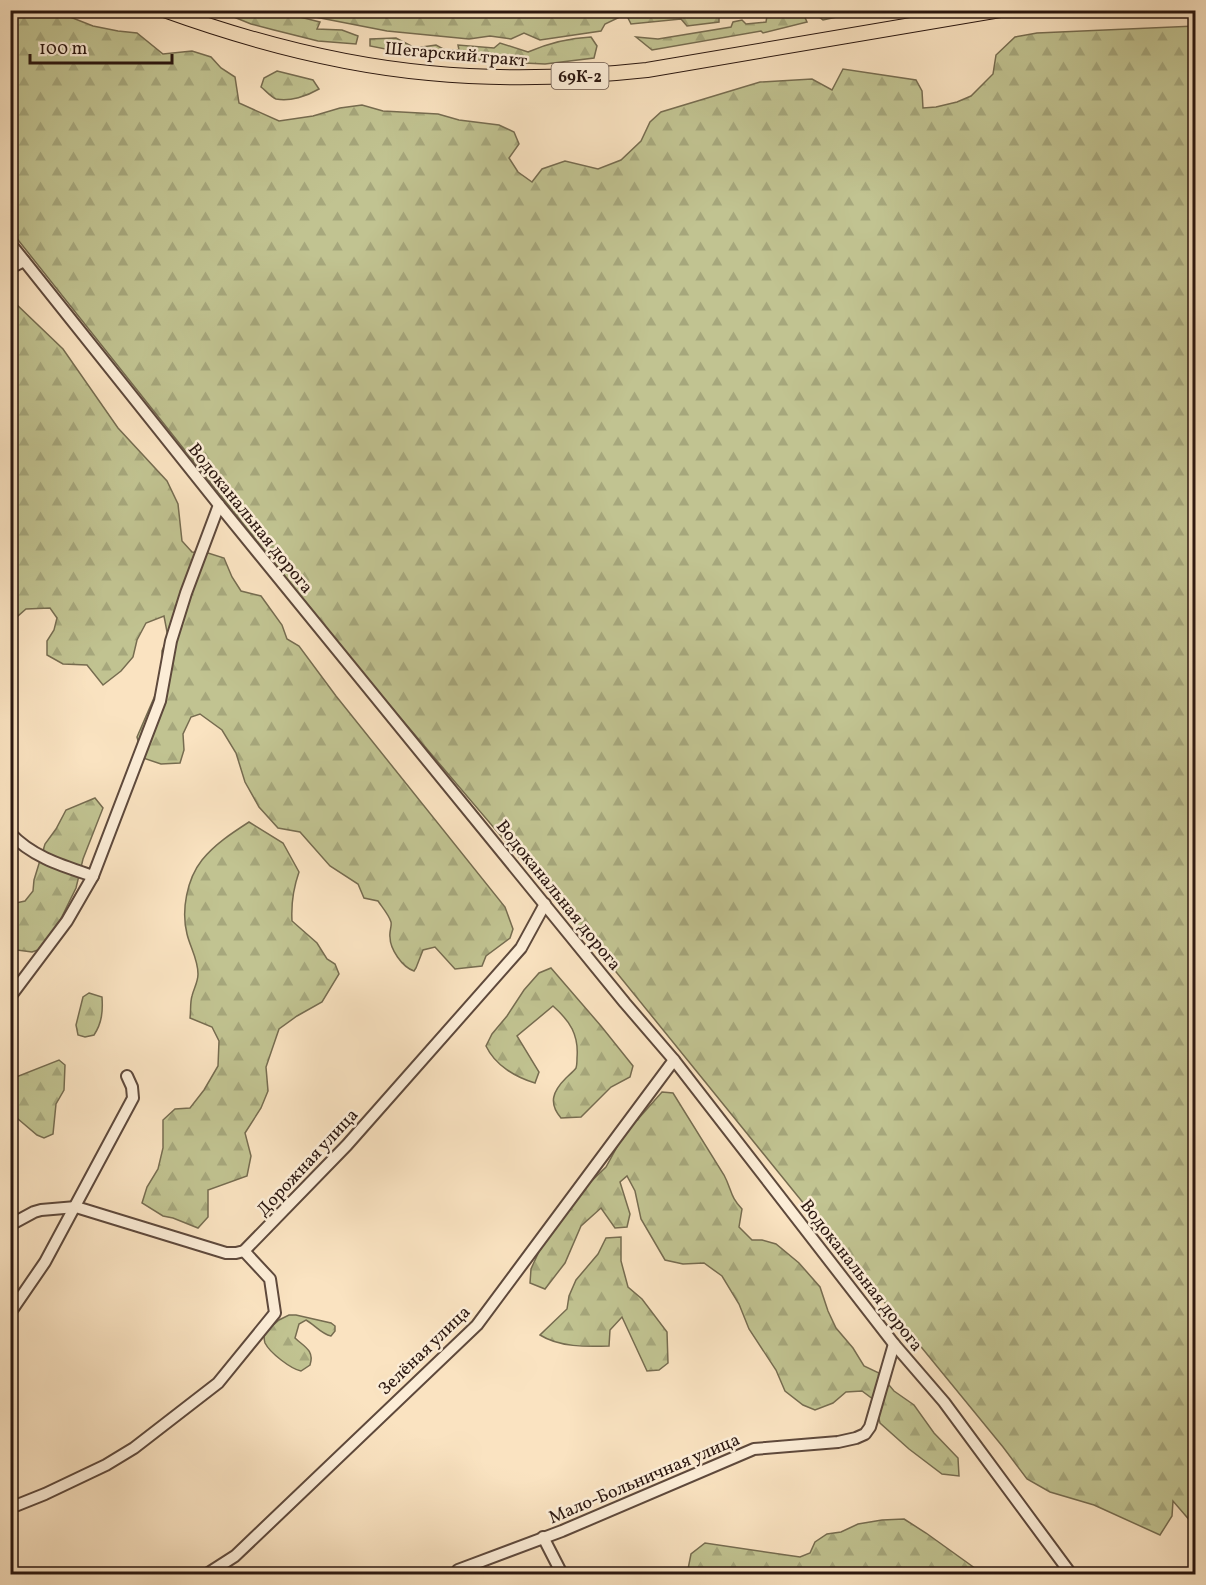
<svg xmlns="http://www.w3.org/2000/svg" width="1206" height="1585" font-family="Vollkorn,serif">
<defs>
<pattern id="forest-firs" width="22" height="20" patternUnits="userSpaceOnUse" patternTransform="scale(1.5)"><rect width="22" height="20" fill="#c1c391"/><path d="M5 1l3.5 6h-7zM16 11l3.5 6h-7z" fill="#a6a77c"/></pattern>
</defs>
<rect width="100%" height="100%" fill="#fae3c1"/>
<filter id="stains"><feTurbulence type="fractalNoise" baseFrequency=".00333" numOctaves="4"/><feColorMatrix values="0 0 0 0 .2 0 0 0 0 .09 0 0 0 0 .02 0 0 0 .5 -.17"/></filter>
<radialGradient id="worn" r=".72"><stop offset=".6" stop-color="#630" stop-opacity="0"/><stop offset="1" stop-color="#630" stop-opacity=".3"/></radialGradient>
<!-- forest -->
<g fill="url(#forest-firs)" stroke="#766c50" stroke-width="1.5">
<polygon points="396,10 766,10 766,11 719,17 719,22 687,26 681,19 631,24 626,14 605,24 601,31 540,40 524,33 511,39 490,36 469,39 387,31 310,16 297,11 380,11 386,18 395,15"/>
<polygon points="794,10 802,11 807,22 763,33 761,31 652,50 636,37 658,39 731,27 733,22 742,20 746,24 766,22 767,16"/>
<polygon points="11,11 55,11 93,26 118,31 137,33 163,54 192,51 211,57 221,68 235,77 239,103 279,121 313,116 340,108 362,105 383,111 438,114 459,120 499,125 514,132 519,144 509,158 518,172 532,182 542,169 565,161 598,169 621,160 641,141 650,122 661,112 760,82 812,79 832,90 843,69 916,80 922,91 923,108 936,107 957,102 971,96 993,74 996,55 1015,37 1037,33 1195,26 1195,1524 1192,1523 1173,1501 1172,1516 1160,1535 1094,1505 1050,1492 1027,1479 1003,1447 796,1194 604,957 352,661 11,231"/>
<polygon points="219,11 284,11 300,17 320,22 317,29 342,30 358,36 356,44 318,41 274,30 251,24"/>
<polygon points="813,11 813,10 865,11 823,20 814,13"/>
<path d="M591,37l6,9 -3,12 -49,6 -40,-2 -10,-7 -13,-1 -1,6 -30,1 -14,-7 -21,1 -46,-9v-7l26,-1 19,10 21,-3 9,5h14l-1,-5 36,3 6,-5 28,9c21,-9 40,-14 63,-15z"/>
<path d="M277,71l36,9 6,9c-12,7 -29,13 -43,10 -5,-2 -11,-9 -15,-12l3,-9z"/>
<path d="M10,295l3,6 50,48 55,79 49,53 11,23 4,37 10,11 16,1 16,5 8,19 9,14 20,5 21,29 5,14 12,7 37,50 169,211 8,22 -3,9 -24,18 -4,10 -27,3 -20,-22 -12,3 -7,18 -2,3c-12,-4 -24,-22 -24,-34 -1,-5 2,-11 1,-15 -2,-7 -9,-15 -13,-21l-14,-3 -6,-14 -28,-18 -30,-34 -22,-4 -19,-21 -14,-25 -9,-29 -14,-23 -22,-16 -9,3 -8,17 1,16 -4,13 -19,1 -18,-6 -6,-21 26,-60 -1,-26 6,-14 -4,-21 -18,7 -9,17 -4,17 -12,14 -18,14 -16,-20 -24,-1 -16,-9v-14l7,-11 3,-12 -7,-10 -24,1 -15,13z"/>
<polygon points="95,798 103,808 83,859 76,888 47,947 32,952 17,950 11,953 10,900 16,903 25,901 33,891 34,880 45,844 56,829 66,810"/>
<path d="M249,822l34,21 16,29c-6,17 -8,31 -7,49l25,22 10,16 8,5 4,10 -17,28 -25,14 -18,13 -13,38 2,24 -7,17 -16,25 6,23 -4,20 -39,14v27l-10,11 -25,-10 -10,-2 -21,-13 5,-16 11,-18 5,-21v-28l12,-11 15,-1 14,-18 14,-24 1,-25 -7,-14 -22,-9c1,-7 0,-16 2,-22 2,-8 6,-14 6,-22 0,-15 -8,-27 -11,-40 -6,-24 0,-55 15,-74 13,-16 30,-27 47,-38z"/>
<path d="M551,968l50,58 32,40 -3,11 -19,10 -30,30 -20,1c-13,-15 -8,-27 5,-40 3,-3 8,-7 10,-10 1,-3 1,-7 1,-10 2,-23 -7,-37 -24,-52l-36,30 22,36 -4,11c-20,-6 -40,-18 -49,-37l6,-12 15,-18 17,-26 15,-17z"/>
<path d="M89,993l13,4c1,14 0,26 -8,38l-9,2 -7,-2 -2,-10 7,-28z"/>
<polygon points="59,1060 65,1065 64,1090 56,1104 53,1134 44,1138 37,1135 11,1113 11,1079"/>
<path d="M662,1092l11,1 51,82c8,15 6,22 18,34l-3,18 13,13h10l14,4 23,19 21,24 8,24 8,17 17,20 11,18 15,7 15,18 20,14 20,28 24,25 1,18 -17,-2 -33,-25 -29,-26 -6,-23 -12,-9 -16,1 -13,11 -18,7 -12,-5 -18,-14 -9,-21 -27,-41 -10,-25 -17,-28 -18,-13 -21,1 -18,-4 -24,-41 -6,-28 -8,-15 -7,6 10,32 -3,13 -12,1 -14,-20 -20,18 -16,37 -20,26 -15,-6 1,-14 10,-22 39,-55 26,-25 17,-31z"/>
<path d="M621,1237v24l7,26 14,12 25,33 1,31 -9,7 -12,1 -25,-54 -12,13 -1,16c-23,1 -50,1 -69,-11l27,-26 2,-13 7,-16 22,-26 8,-16z"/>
<path d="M289,1315h7l35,8 4,3v5l-4,5c-10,-2 -16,-11 -25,-16l-7,4 -4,14c8,8 20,12 15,27l-9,6c-10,-2 -31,-18 -36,-28 -1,-3 -1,-5 -1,-10l15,-13z"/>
<polygon points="904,1519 926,1533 983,1574 687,1574 691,1554 705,1543 800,1557 810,1553 815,1542 827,1534 841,1532 858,1524 882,1520"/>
</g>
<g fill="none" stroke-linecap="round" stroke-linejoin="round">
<defs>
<g id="minor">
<polyline points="10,243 219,505 625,1003 674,1060 894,1344 944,1402 1071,1574"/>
<polyline points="10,268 24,261"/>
<path d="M10,833c22,24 53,33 83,43"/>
<polyline points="10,997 67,921 93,876 160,701 171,641 186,593 219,505"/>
<polyline points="10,1225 34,1212 41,1210 76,1207 226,1253 236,1253 244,1251 347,1145 521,948 545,904"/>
<polyline points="10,1313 45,1262 133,1098 132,1087 127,1076"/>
<polyline points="10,1508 45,1494 106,1465 134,1448 218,1383 275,1313 270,1279 244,1251"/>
<polyline points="543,1537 562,1574"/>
<polyline points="207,1574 235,1556 477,1325 674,1060"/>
<polyline points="455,1574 458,1570 562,1531 754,1449 838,1442 856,1438 865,1434 870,1427 894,1344"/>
</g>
<path id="major" d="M164,10c83,30 177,55 265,63 73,7 145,5 218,-3l353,-60"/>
</defs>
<!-- minor casing -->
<use href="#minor" stroke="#5e493c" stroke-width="14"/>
<!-- major casing -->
<use href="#major" stroke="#2a160f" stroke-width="16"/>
<!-- minor -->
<use href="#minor" stroke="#fcedd7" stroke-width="10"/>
<!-- major -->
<use href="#major" stroke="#fae3c1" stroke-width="14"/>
</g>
<g text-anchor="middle" stroke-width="5" stroke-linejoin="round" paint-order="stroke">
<!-- shield labels -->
<rect fill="#fcedd7" stroke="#69564b" stroke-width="1.5" x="551.5" y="63" width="57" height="26" rx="4.5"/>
<g font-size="16" font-weight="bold" fill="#2a160f">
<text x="580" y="82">69К-2</text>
</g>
<!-- street labels -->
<g font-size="18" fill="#2a160f" stroke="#fcedd7">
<text transform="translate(456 54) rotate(5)" y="6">Шегарский тракт</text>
<text transform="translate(251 518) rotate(51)" y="6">Водоканальная дорога</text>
<text transform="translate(559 895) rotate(51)" y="6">Водоканальная дорога</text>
<text transform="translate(307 1162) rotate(-47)" y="6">Дорожная улица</text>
<text transform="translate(862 1275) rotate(52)" y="6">Водоканальная дорога</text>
<text transform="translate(424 1350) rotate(-44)" y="6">Зелёная улица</text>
<text transform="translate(644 1478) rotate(-23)" y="6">Мало-Больничная улица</text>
</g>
</g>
<!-- margin -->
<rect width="1206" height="1585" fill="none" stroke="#fae3c1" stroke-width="36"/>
<rect x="12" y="12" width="1182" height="1561" fill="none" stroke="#2a160f" stroke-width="3"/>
<rect x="18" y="18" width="1170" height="1549" fill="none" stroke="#2a160f" stroke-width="1.5"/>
<!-- scale -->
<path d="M30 54v9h142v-9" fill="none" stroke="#2a160f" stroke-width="3"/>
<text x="39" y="54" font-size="18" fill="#2a160f" stroke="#fcedd7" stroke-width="4.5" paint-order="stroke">100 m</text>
<rect width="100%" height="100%" filter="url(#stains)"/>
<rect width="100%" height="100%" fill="url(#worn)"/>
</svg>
